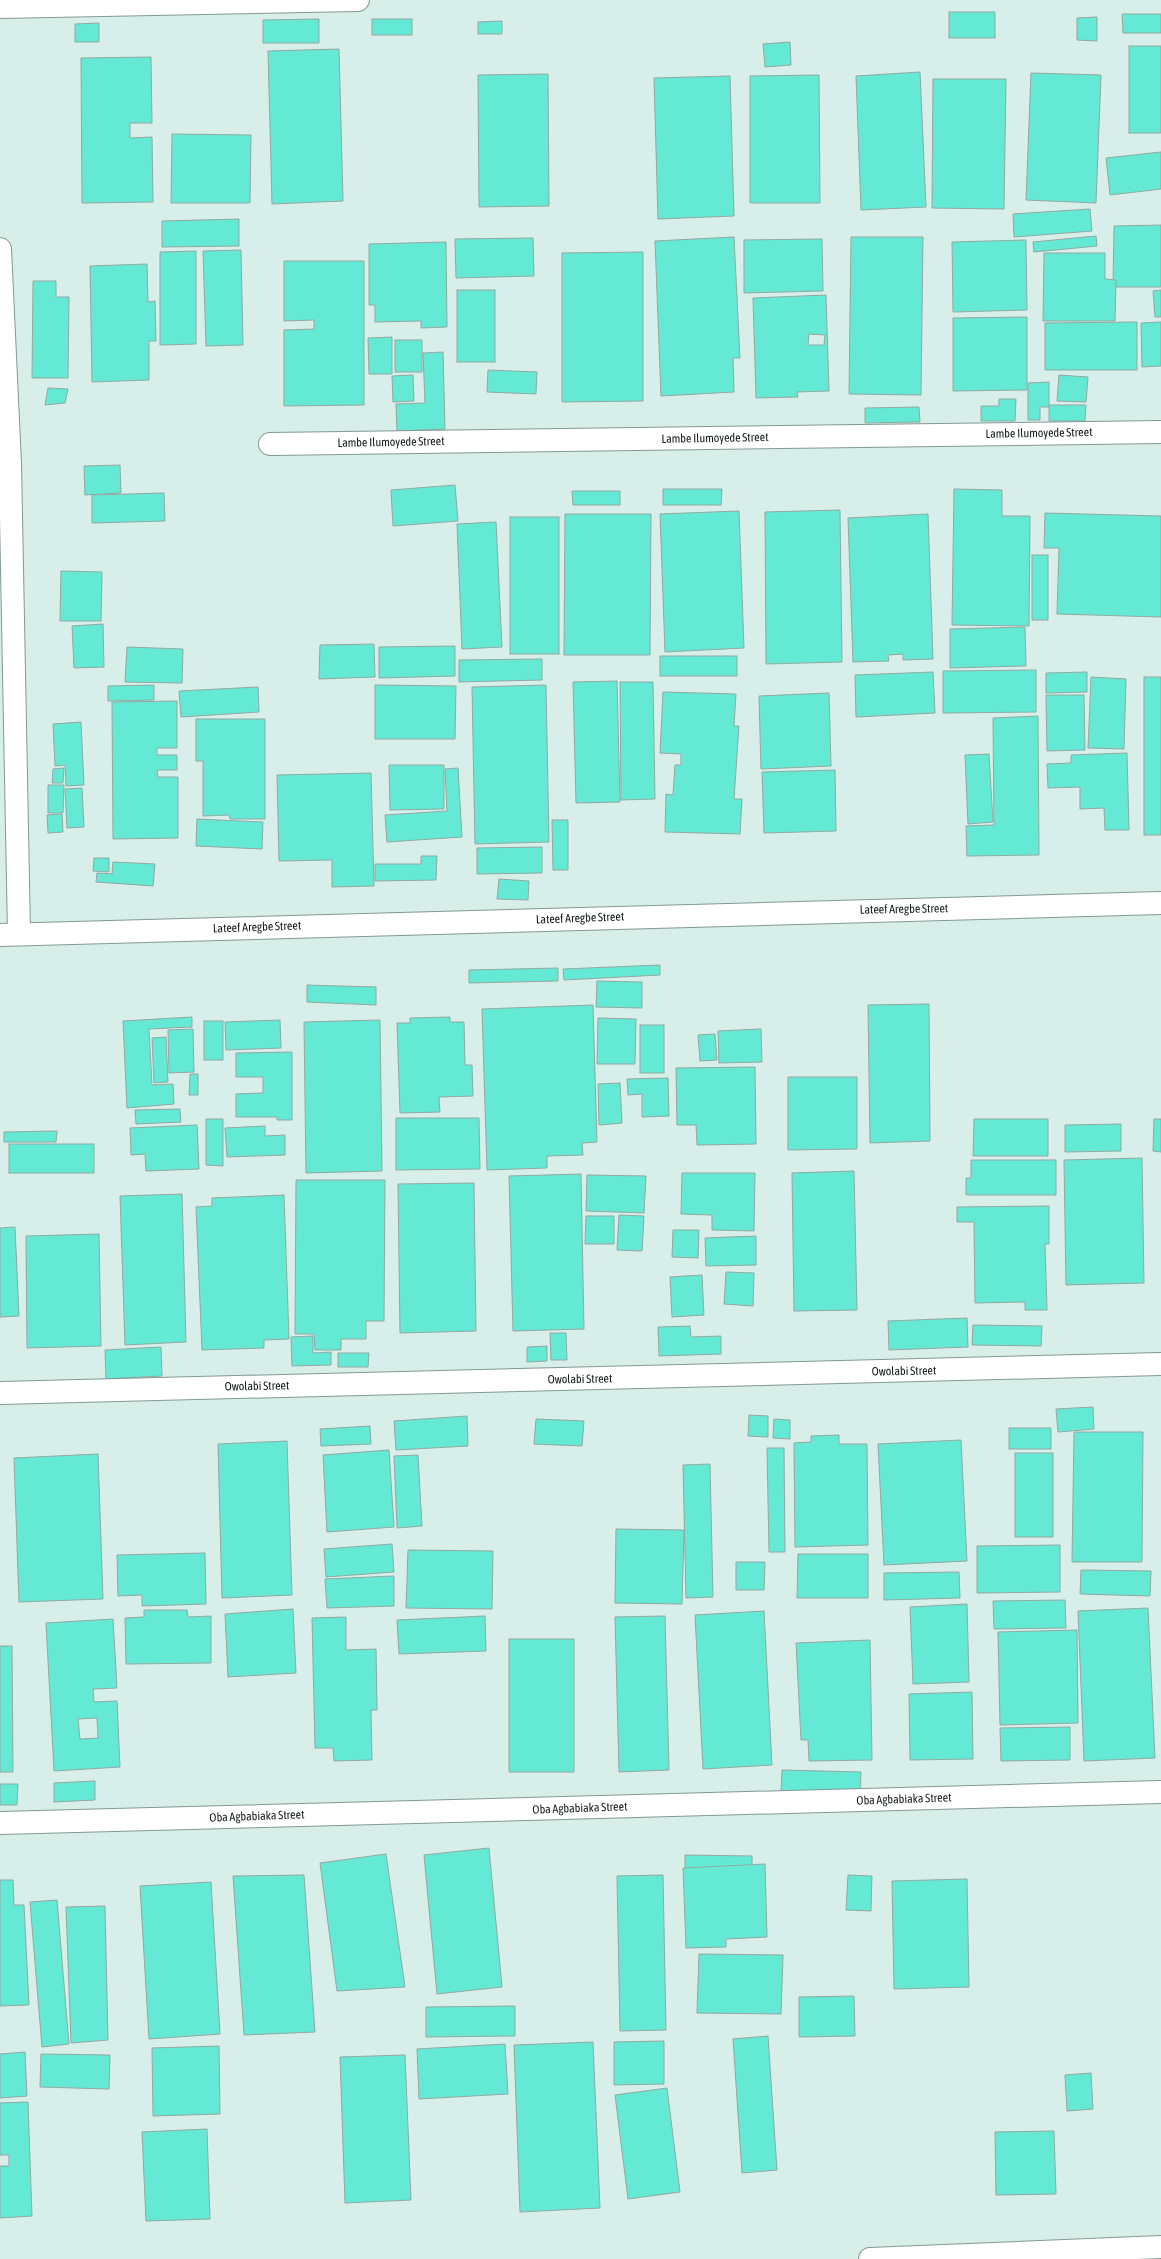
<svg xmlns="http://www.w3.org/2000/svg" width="1161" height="2259" font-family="'Asap Condensed',sans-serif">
<rect width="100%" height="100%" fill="#d7eee9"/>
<!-- building -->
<g fill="#64ead4" stroke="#92a8a3" fill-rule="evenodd">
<rect x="949" y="12" width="46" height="26"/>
<polygon points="1122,14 1161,14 1161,33 1123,33"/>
<polygon points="1097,17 1097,41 1077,40 1077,18"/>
<polygon points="319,19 319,43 263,43 263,20"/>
<rect x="372" y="19" width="40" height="16"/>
<polygon points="502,21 502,34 478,34 478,22"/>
<polygon points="99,23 99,42 75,42 75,24"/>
<polygon points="790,42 791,65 765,67 763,44"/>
<rect x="1129" y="46" width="32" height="87"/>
<polygon points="339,49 343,201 272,204 268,51"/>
<polygon points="151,57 152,123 130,123 130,138 152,137 153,202 82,203 81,58"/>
<polygon points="920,72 926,207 861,210 856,76"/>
<polygon points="1031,73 1101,75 1096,203 1026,200"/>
<polygon points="548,74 549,206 479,207 478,75"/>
<polygon points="819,75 820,203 750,203 750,76"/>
<polygon points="730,76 734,216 658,219 654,78"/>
<polygon points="933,79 1006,79 1004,209 932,208"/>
<polygon points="172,134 251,135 250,203 171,203"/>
<polygon points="1161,152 1161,189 1110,195 1106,158"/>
<polygon points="1090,209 1092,231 1014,237 1013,214"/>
<polygon points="239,219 239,246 162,247 162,221"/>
<polygon points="1161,225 1161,287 1113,287 1114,226"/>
<polygon points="1096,236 1097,246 1034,252 1033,242"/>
<polygon points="734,237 740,358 733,358 734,392 661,396 655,241"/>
<polygon points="851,237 923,237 921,395 849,394"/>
<polygon points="533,238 534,276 456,278 455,239"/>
<polygon points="822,239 823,291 744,293 744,240"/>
<polygon points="1026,240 1027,310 953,312 952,242"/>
<polygon points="446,242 447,327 421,328 421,321 375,322 375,305 369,305 369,244"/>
<polygon points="241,250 243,345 206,346 203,251"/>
<polygon points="196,251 196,344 160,345 160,252"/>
<polygon points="643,252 643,401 562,402 562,253"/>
<polygon points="1044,253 1105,253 1105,279 1116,280 1115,321 1043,321"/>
<polygon points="284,261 364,261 364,405 284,406 284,330 314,329 314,320 284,321"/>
<polygon points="147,264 148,302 155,301 156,341 149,341 149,380 92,382 90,266"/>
<polygon points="33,281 56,281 56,297 69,297 68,378 32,378"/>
<rect x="457" y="290" width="38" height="72"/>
<polygon points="1161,290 1161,317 1155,317 1153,291"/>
<path d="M826,295l3,96 -32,1 1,5 -42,1 -3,-100zM809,334l16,1 -1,10h-16z"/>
<polygon points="1027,317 1027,390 953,391 953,318"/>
<polygon points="1137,322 1137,370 1045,370 1045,323"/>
<polygon points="1161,322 1161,366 1142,367 1141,323"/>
<polygon points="392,337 392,374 369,374 368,338"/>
<rect x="395" y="340" width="27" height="32"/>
<polygon points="443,352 445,429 397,431 396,404 425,403 423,353"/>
<polygon points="488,370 537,372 536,394 487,392"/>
<polygon points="413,375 414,401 393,402 392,376"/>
<polygon points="1059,375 1088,377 1086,402 1057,401"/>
<polygon points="1049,382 1049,407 1040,407 1040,420 1028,420 1028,383"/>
<polygon points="48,388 68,389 65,403 45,405"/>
<polygon points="999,399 1016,399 1015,421 981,421 981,406 999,406"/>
<polygon points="1049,405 1086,405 1085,421 1049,421"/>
<polygon points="919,407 920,422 865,423 865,408"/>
<polygon points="120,465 121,493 85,495 84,466"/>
<polygon points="455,485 458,521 393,526 391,490"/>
<polygon points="663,489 722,489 721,505 663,505"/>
<polygon points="954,489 1002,490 1002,516 1030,516 1029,626 952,625"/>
<polygon points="572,491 620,491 620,505 573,505"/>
<polygon points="164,493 165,521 92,523 92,495"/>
<polygon points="840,510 842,662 766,664 765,512"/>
<polygon points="739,511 744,648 665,652 660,514"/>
<polygon points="1045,513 1161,516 1161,617 1057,614 1059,548 1044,548"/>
<polygon points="565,514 651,514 650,655 564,655"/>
<polygon points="928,514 933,659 903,660 903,654 888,655 889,661 853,662 848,518"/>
<rect x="510" y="517" width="49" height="137"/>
<polygon points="496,522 502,647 462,649 457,524"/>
<rect x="1032" y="555" width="16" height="65"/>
<polygon points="61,571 102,572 101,621 60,621"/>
<polygon points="103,624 104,667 74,668 72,626"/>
<polygon points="1025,627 1026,666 950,668 950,629"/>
<polygon points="374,644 375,677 319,679 320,645"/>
<polygon points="455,646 455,676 379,678 379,647"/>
<polygon points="127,647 183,649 182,683 125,682"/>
<rect x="660" y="656" width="77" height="20"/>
<polygon points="542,659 542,680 459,682 459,660"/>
<polygon points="1036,670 1036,712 943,713 943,671"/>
<polygon points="933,672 935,713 856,717 855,675"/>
<polygon points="1087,672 1087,692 1046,693 1046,673"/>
<polygon points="1091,677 1126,679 1124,749 1088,748"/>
<rect x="1144" y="677" width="17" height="158"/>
<polygon points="617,681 620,802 576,803 573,682"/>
<polygon points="620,682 653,682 655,799 621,800"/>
<polygon points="154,685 154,700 108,701 108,686"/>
<polygon points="375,685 456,686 455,739 375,739"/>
<polygon points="546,685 549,842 475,844 472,687"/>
<polygon points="258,687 259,712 181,717 179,691"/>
<polygon points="663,692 736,694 734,726 739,726 734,799 742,799 740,834 665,832 666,794 673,795 675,765 681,765 681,754 660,753"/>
<polygon points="829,693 831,766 761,769 759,696"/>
<polygon points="1046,695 1084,695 1085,750 1047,751"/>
<polygon points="177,701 177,748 157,748 157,755 177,755 177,770 157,770 158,777 178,777 178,838 113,839 112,702"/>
<polygon points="1038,716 1039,855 967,856 966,826 994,825 993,718"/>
<polygon points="196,719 265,719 265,819 230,819 229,815 203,816 203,761 196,761"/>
<polygon points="81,722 84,785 66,786 65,765 55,766 53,724"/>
<polygon points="1127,753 1129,830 1105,830 1104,808 1080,809 1080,787 1048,788 1047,764 1071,763 1071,755"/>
<polygon points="989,754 993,822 968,824 965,755"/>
<polygon points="389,765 444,765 444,809 390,810"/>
<polygon points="64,768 63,783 52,783 53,769"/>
<polygon points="458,768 462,837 387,842 385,815 447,811 445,769"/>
<polygon points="835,770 836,831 764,833 762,772"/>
<polygon points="371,773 374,886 332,887 332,860 279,861 277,775"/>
<polygon points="48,785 64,785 63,813 48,813"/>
<polygon points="82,788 84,827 67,828 65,789"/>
<polygon points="62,814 63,832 48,833 47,815"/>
<polygon points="197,819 263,822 262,849 196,846"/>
<polygon points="552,820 568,820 568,870 553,870"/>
<polygon points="542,847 542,873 477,874 477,848"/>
<polygon points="421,856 437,856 436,880 375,881 375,864 421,864"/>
<polygon points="94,858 109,858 109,872 93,871"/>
<polygon points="113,862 155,864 153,886 96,882 97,873 112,874"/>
<polygon points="499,879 529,881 528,900 497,899"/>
<polygon points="660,965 660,975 564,980 563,969"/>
<polygon points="558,968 558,981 469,983 469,970"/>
<polygon points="597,981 642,982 642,1008 596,1007"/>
<polygon points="307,985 376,987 376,1005 307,1002"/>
<polygon points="929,1004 930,1141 870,1143 868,1005"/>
<polygon points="593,1005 597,1142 582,1143 583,1155 547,1156 547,1168 487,1170 482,1009"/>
<polygon points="192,1017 192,1027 149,1029 152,1085 173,1084 174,1104 127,1108 123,1021"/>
<polygon points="450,1017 450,1022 464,1022 465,1065 472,1065 473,1096 439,1097 440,1112 400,1113 397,1023 410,1023 410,1018"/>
<polygon points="598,1018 636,1019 635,1064 597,1064"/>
<polygon points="280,1020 281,1048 226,1050 225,1022"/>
<polygon points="380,1020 382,1171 306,1173 304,1022"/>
<rect x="204" y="1021" width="19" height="39"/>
<rect x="640" y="1025" width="24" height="48"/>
<polygon points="193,1029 194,1072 169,1073 168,1030"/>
<polygon points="761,1029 762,1062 719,1063 718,1031"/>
<polygon points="715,1034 717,1060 700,1061 698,1035"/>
<polygon points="166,1037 168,1082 154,1083 152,1038"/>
<polygon points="292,1052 292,1120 277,1120 277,1117 236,1117 236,1094 263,1093 263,1077 236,1077 236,1053"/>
<polygon points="755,1067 756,1144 697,1145 696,1125 677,1125 676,1068"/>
<polygon points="190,1074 198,1074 198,1095 189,1095"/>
<polygon points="788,1077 857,1077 857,1149 788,1150"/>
<polygon points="668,1078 669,1116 642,1117 642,1094 628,1095 627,1079"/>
<polygon points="620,1083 622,1123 599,1125 598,1084"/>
<polygon points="180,1109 181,1122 136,1124 135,1110"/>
<polygon points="396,1118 479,1118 480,1169 396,1170"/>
<polygon points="206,1119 223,1119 223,1166 206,1165"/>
<polygon points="974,1119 1048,1119 1048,1156 973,1156"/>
<polygon points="1154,1119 1161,1119 1161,1152 1153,1151"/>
<polygon points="1121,1124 1121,1151 1065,1152 1065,1125"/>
<polygon points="197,1125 199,1169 146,1171 145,1154 131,1155 130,1128"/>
<polygon points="265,1126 265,1136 285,1135 285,1155 227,1157 225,1128"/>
<polygon points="57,1131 56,1142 4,1142 4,1132"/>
<rect x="9" y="1144" width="85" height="29"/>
<polygon points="1142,1158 1144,1283 1066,1285 1064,1160"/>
<polygon points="971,1160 1056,1160 1056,1195 966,1195 966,1178 971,1178"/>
<polygon points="854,1171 857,1310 794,1311 792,1173"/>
<polygon points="682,1173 755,1173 754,1231 712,1230 712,1215 681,1214"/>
<polygon points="581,1174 584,1329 513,1331 509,1176"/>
<polygon points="587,1175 646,1176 644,1213 586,1211"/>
<polygon points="296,1180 385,1180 384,1321 366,1321 366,1339 341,1339 341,1350 315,1350 314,1334 295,1334"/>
<polygon points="474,1183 476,1331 400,1333 398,1184"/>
<polygon points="182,1194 186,1342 125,1345 120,1196"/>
<polygon points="284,1195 289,1339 264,1340 264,1348 202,1350 196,1207 212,1206 212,1198"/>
<polygon points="1049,1206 1049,1244 1045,1244 1047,1310 1025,1310 1025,1302 975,1303 974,1222 957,1222 957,1207"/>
<polygon points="619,1215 644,1216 642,1251 617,1250"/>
<polygon points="586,1216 614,1216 614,1244 585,1244"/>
<polygon points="15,1227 19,1316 0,1317 0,1228"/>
<polygon points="673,1230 699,1230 698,1258 672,1257"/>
<polygon points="99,1234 101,1346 27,1348 26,1236"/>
<polygon points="756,1236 756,1265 706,1266 705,1238"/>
<polygon points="726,1272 754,1273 753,1306 724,1304"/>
<polygon points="702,1275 704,1315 672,1317 670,1277"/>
<polygon points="967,1318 968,1347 889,1350 888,1321"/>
<polygon points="973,1325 1042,1326 1041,1346 972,1345"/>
<polygon points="690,1326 691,1337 721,1336 721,1354 659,1356 658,1327"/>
<polygon points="550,1333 566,1333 567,1360 551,1360"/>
<polygon points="313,1336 313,1353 331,1352 331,1365 292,1366 291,1337"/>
<polygon points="547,1346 547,1361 527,1362 527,1347"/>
<polygon points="161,1347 162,1376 106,1379 105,1350"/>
<polygon points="338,1353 369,1353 368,1367 338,1367"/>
<polygon points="1093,1407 1094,1429 1058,1432 1056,1409"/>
<polygon points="749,1415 768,1416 768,1437 748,1436"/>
<polygon points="467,1416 468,1446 396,1450 394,1421"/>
<polygon points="536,1419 584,1421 582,1446 534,1444"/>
<polygon points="774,1419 790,1420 790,1439 773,1438"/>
<polygon points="370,1426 371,1444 321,1446 320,1429"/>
<rect x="1009" y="1428" width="42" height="21"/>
<polygon points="1074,1432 1143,1432 1142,1562 1072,1562"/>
<polygon points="839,1435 839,1444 867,1444 868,1545 795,1547 794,1443 811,1442 811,1436"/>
<polygon points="961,1440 967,1561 884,1565 878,1444"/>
<polygon points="287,1441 292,1595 222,1598 218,1444"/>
<polygon points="767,1448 784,1448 785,1552 769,1552"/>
<polygon points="389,1450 394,1527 327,1532 323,1455"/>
<rect x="1015" y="1453" width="38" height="84"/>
<polygon points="98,1454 103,1599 19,1602 14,1458"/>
<polygon points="418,1455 422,1526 397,1528 394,1456"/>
<polygon points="710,1464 713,1597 686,1598 683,1465"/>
<polygon points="616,1529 684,1530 682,1604 615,1603"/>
<polygon points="392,1544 394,1572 326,1577 324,1549"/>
<polygon points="1060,1545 1060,1592 977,1593 977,1546"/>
<polygon points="408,1550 493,1551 492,1609 406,1608"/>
<polygon points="205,1553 206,1604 142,1606 142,1595 118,1596 117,1555"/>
<polygon points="798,1554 868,1554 868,1598 797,1598"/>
<polygon points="736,1562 765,1562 764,1590 736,1590"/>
<polygon points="1081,1570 1151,1571 1150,1596 1080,1594"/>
<polygon points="959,1572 960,1598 884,1600 884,1573"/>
<polygon points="394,1576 394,1606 327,1608 325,1579"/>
<polygon points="1065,1600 1066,1628 994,1629 993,1601"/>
<polygon points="967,1604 969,1682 913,1684 910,1607"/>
<polygon points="1148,1608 1155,1758 1084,1761 1078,1611"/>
<polygon points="293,1609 296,1673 228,1677 225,1614"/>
<polygon points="144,1610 187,1610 188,1617 211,1616 211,1663 126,1664 125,1618 144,1617"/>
<polygon points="764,1611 772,1765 703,1769 695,1615"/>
<polygon points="485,1616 486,1651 399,1654 397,1620"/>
<polygon points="665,1616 669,1770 619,1772 615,1617"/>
<polygon points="346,1617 346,1650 376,1649 377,1710 371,1710 372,1760 334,1761 333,1748 315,1748 312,1618"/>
<path d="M113,1619l4,69 -24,1 1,13 23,-1 3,66 -66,4 -8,-148zM97,1718l1,20 -18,1 -2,-20z"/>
<polygon points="1077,1630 1078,1723 1000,1725 998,1632"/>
<rect x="509" y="1639" width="65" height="133"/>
<polygon points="870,1640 872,1760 809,1761 808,1740 801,1740 796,1643"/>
<polygon points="0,1646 12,1646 13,1772 0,1772"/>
<polygon points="972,1692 973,1759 910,1760 909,1694"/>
<polygon points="1070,1727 1070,1760 1001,1761 1000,1728"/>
<polygon points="782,1770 861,1772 860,1794 781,1791"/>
<polygon points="95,1781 95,1800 54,1802 54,1783"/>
<polygon points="0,1784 18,1784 17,1805 0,1805"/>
<polygon points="489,1848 502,1987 437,1994 424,1855"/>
<polygon points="386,1854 405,1987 337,1991 320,1863"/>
<polygon points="685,1855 752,1856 752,1875 685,1874"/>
<polygon points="765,1864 767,1937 726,1939 726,1947 686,1948 683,1868"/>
<polygon points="304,1875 315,2032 244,2035 233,1876"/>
<polygon points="663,1875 666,2030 620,2031 617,1876"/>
<polygon points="848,1875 872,1876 871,1911 846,1910"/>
<polygon points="967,1879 969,1987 894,1989 892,1881"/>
<polygon points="0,1880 13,1880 14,1905 24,1905 29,2005 0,2006"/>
<polygon points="211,1882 220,2034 149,2039 140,1886"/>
<polygon points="57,1900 69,2044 42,2047 30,1902"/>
<polygon points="105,1906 108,2040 71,2043 66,1907"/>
<polygon points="699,1954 783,1955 781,2014 697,2013"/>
<polygon points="854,1996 855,2036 799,2037 799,1997"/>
<polygon points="515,2006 515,2036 426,2037 426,2007"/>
<polygon points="768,2036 777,2170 742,2173 733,2039"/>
<polygon points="664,2041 664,2084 614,2085 614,2042"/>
<polygon points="593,2042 600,2208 520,2212 514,2045"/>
<polygon points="505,2044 508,2094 419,2099 417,2049"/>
<polygon points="219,2046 220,2114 153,2116 152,2048"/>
<polygon points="25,2052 27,2096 0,2098 0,2054"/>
<polygon points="41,2054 110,2055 109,2089 40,2087"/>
<polygon points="405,2055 411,2200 345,2203 340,2057"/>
<polygon points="1091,2073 1093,2109 1067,2111 1065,2075"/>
<polygon points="667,2088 680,2192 628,2199 615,2095"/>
<polygon points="28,2102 32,2216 0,2218 0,2166 9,2166 9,2155 0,2155 0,2103"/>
<polygon points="207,2129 210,2219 146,2221 142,2132"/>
<polygon points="1054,2131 1056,2194 996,2195 995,2132"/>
</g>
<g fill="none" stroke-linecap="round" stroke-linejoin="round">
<defs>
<g id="street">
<polyline points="0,7 358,0"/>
<polyline points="0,249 10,463 19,934"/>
<polyline points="270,444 1161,432"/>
<polyline points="0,935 1161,903"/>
<polyline points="0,1393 1161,1364"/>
<polyline points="0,1823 1161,1792"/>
<polyline points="870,2259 1161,2247"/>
</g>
</defs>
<!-- street casing -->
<use href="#street" stroke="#839994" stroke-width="24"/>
<!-- street -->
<use href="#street" stroke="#fff" stroke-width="22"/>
</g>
<g text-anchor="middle" stroke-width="4" stroke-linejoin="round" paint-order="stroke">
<!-- street labels -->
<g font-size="12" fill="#151e1c" stroke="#fff">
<text transform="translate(1039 433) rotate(-1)" y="4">Lambe Ilumoyede Street</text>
<text transform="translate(715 438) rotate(-1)" y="4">Lambe Ilumoyede Street</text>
<text transform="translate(391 442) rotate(-1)" y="4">Lambe Ilumoyede Street</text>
<text transform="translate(904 909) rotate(-1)" y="4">Lateef Aregbe Street</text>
<text transform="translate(580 918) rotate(-2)" y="4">Lateef Aregbe Street</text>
<text transform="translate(257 927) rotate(-2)" y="4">Lateef Aregbe Street</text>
<text transform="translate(904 1371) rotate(-1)" y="4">Owolabi Street</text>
<text transform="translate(580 1379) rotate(-1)" y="4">Owolabi Street</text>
<text transform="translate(257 1386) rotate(-1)" y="4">Owolabi Street</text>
<text transform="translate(904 1799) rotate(-2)" y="4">Oba Agbabiaka Street</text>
<text transform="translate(580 1808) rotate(-2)" y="4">Oba Agbabiaka Street</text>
<text transform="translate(257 1816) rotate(-2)" y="4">Oba Agbabiaka Street</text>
</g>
</g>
</svg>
